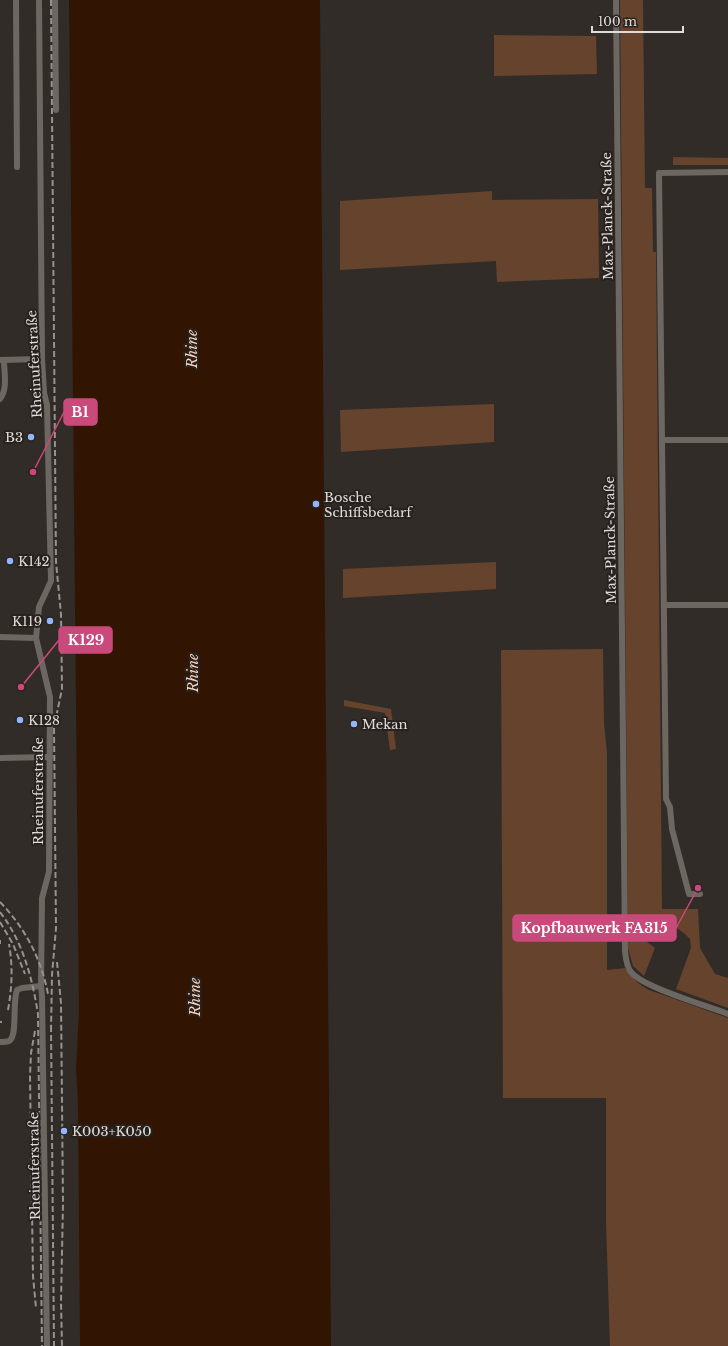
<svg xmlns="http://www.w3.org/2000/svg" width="728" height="1346" font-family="'Libre Baskerville',serif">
<rect width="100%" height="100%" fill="#322c29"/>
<!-- green -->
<g fill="#65432d">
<polygon points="620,0 643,0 645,188 652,188 653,252 656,252 662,909 698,909 700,948 715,974 728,978 728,1008 676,989 691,948 690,939 685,934 678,929 654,921 647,942 655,948 644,976 633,966 628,948"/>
<polygon points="494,35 596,36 597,74 494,76"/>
<polygon points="673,157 728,158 728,165 673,165"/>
<polygon points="492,191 492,200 598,199 599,278 497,282 496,261 340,270 340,201"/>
<polygon points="494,404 494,442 341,452 340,410"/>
<polygon points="496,562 496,589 343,598 343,569"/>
<path d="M603,649l1,75 3,29v217l18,-2c7,10 13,16 24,22l79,28v328h-118l-4,-125v-123h-103l-2,-448z"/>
<polygon points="344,700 391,709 396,749 390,750 385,713 344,706"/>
</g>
<!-- water -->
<polygon fill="#311502" points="69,0 320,0 331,1346 80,1346 78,1103 76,1068 79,1011"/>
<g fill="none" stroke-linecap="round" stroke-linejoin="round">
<!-- minor -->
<g stroke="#6d6762" stroke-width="6">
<polyline points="16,0 17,167"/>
<polyline points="39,0 42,359 44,393 47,405 51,581 39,607 36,638 50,697 49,872 42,898 41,986 42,996 47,1346"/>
<polyline points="55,0 56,110"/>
<path d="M616,0l9,951c1,7 1,15 6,21 11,15 77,34 97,42"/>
<polyline points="0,360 42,359"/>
<path d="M0,399c8,-10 4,-27 4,-39"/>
<polyline points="663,440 728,440"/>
<polyline points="665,605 728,605"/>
<polyline points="0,637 36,638"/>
<polyline points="0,758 50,757"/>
<polyline points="700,894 689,894 672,829 670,807 666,799 659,173 728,172"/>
<path d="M0,1042c3,0 7,0 9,-1 9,-4 3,-39 8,-51l5,-2 19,-2"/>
</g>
<!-- rail -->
<g stroke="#96928f" stroke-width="2" stroke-dasharray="6 3" stroke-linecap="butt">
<polyline points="51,0 56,562 61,614 62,689 54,727 56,928 52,975 51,1031"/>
<path d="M0,902c25,26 41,56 48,92"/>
<path d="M0,912c23,30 32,65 38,102l4,332"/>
<polyline points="0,922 13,944 25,974"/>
<polyline points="0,940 0,944"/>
<polyline points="57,962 61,1003 63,1203 61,1302 62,1346"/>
<path d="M8,1010c4,-22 5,-43 1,-66"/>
<polyline points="1,1021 1,1023"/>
<polyline points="51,1026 54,1346"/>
<polyline points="35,1031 31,1053 30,1076 33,1276 36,1308"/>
</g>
</g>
<!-- markers -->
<g fill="#93b7fd" stroke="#28221f" stroke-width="1.5">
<circle cx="31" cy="437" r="4"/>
<circle cx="316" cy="504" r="4"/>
<circle cx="10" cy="561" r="4"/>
<circle cx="50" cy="621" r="4"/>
<circle cx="20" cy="720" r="4"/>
<circle cx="354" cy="724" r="4"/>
<circle cx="64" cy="1131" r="4"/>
</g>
<g text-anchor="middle" stroke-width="4" stroke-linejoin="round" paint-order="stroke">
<!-- street labels -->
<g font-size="13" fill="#e0dcda" stroke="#28221f">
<text transform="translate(607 216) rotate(-91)" y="5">Max-Planck-Straße</text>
<text transform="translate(34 364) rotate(-93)" y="5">Rheinuferstraße</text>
<text transform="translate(610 540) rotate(-91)" y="5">Max-Planck-Straße</text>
<text transform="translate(38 791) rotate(-90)" y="5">Rheinuferstraße</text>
<text transform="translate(34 1166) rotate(-91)" y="5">Rheinuferstraße</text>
</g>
<!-- poi labels -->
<g font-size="13" fill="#e0dcda" stroke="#28221f" text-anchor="start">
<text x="23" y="442" text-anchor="end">B3</text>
<text x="324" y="502">Bosche<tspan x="324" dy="15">Schiffsbedarf</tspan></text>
<text x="18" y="566">K142</text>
<text x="42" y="626" text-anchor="end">K119</text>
<text x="28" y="725">K128</text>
<text x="362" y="729">Mekan</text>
<text x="72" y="1136">K003+K050</text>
</g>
<!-- water labels -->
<g font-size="14" font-style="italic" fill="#fed3ba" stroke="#28221f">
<text transform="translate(192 349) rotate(-90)" y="5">Rhine</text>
<text transform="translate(193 673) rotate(-90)" y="5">Rhine</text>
<text transform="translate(195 997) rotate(-90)" y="5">Rhine</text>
</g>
</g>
<!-- callouts -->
<path fill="none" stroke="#ca497b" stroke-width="1.5" d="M33 472L64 412M21 687L59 640M698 888L676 928"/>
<g fill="#ca497b" stroke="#28221f" stroke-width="1.5">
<circle cx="33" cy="472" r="4"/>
<circle cx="21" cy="687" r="4"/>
<circle cx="698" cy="888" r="4"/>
</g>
<g fill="#ca497b" stroke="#ca497b" stroke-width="1.5">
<rect x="64" y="399" width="33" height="26" rx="4"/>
<rect x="59" y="627" width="53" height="26" rx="4"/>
<rect x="513" y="915" width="163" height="26" rx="4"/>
</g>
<g font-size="14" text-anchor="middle" font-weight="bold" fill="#fff">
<text x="80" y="417">B1</text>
<text x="86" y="645">K129</text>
<text x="594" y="933">Kopfbauwerk FA315</text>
</g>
<!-- scale -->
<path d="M592 26v6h91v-6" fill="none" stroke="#e0dcda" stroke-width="2"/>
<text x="598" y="26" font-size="12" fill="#e0dcda" stroke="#28221f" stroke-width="3" paint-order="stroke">100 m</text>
</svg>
